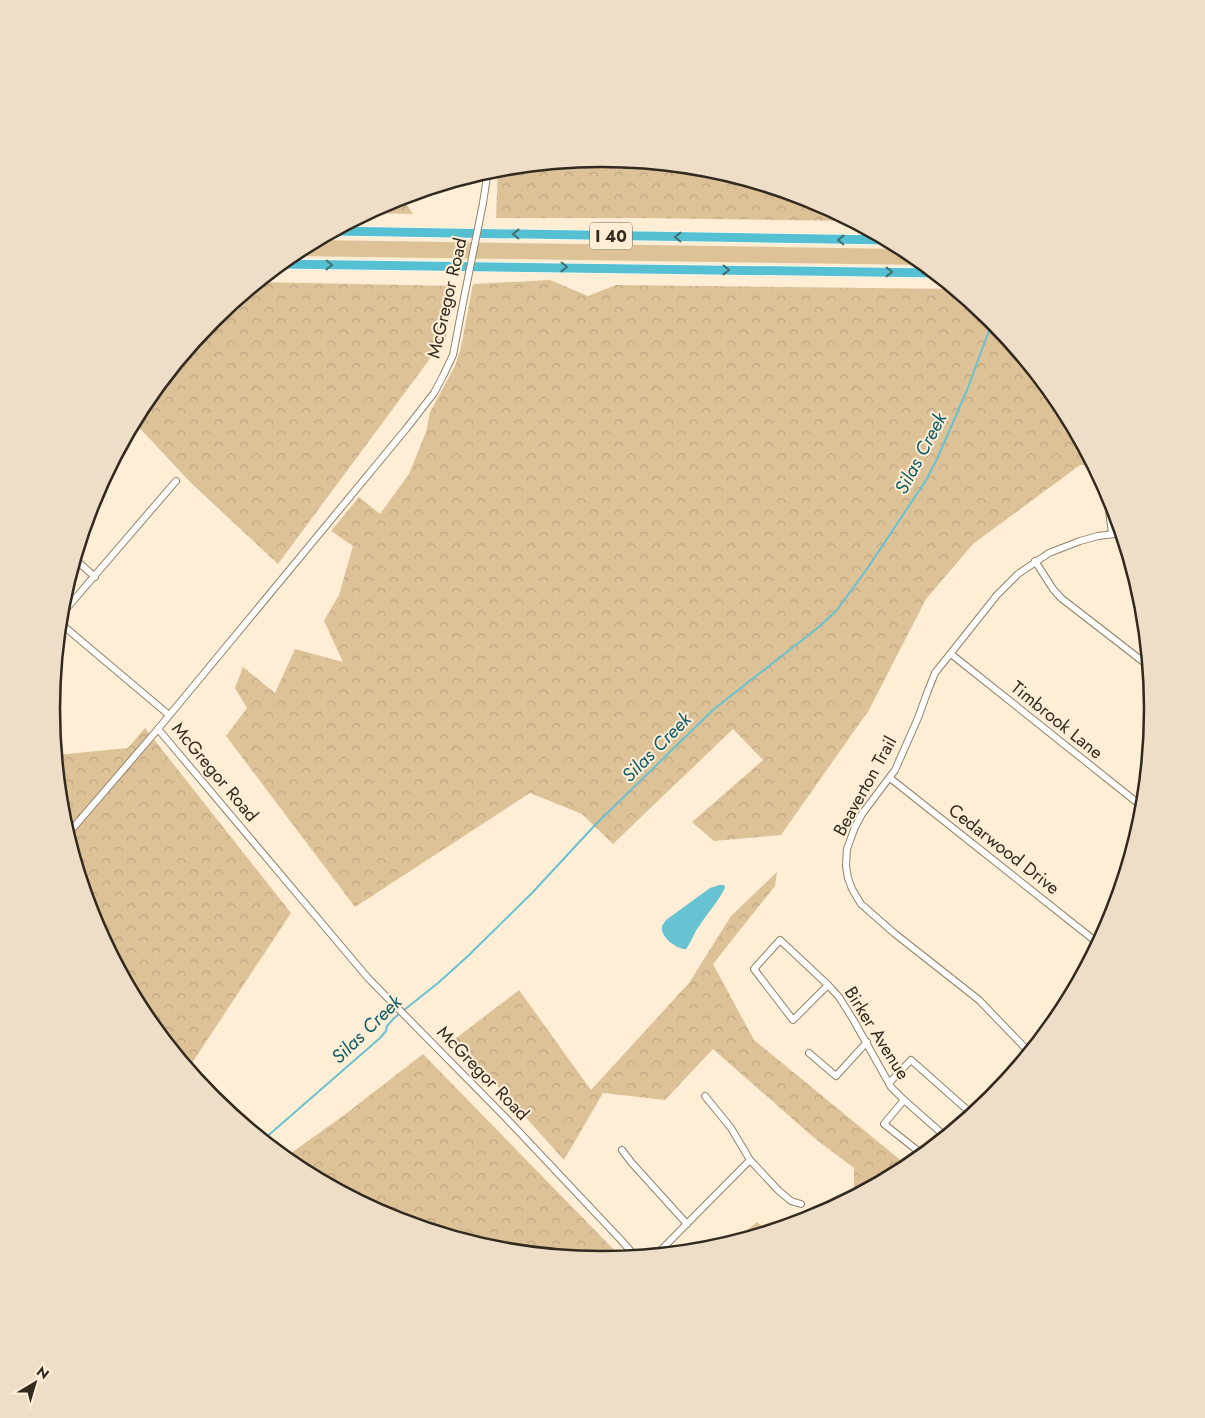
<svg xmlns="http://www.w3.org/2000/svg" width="1205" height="1418" font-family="Jost,sans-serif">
<defs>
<pattern id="forest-crowns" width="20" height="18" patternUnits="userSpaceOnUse" patternTransform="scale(1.25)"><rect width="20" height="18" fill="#ddc298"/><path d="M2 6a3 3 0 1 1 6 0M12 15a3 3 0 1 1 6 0" fill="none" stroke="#bea783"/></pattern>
</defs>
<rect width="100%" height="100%" fill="#feeed6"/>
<!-- green -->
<polygon fill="#ddc298" points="316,240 905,249 926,265 290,256"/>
<!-- forest -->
<g fill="url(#forest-crowns)">
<polygon points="603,158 710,168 814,200 854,221 642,218 496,218 498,168"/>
<polygon points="401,197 413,214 367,213 392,200"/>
<polygon points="550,280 588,296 616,285 956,289 992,319 1061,403 1095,466 1080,465 973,544 926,599 869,710 781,835 714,841 692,822 763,760 733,729 613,844 582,814 530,793 355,907 226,736 247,708 235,688 243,667 275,693 295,649 343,662 324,621 339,595 353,546 331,531 359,497 380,514 409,474 426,432 430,412 455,366 461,347 473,284"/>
<polygon points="258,282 454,286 446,337 278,564 190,482 134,422 144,402 213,319"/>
<polygon points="145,728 291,913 188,1069 144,1015 93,920 62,816 56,755 128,748"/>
<polygon points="777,872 775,886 713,964 754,1040 909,1167 854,1197 854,1168 813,1137 713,1049 665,1100 603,1093 564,1160 455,1039 519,990 591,1090 689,983 731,916"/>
<polygon points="423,1054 622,1258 602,1260 495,1250 391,1218 296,1167 284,1158 343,1116"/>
<polygon points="757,1222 770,1232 731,1243"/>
</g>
<!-- water -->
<path fill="#67c2d1" d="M719,885h5l1,3c-7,14 -17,24 -25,37 -6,7 -8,16 -14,24 -8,1 -26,-12 -24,-22 0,-2 3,-5 4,-7l44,-32z"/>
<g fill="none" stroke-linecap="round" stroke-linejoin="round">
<!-- stream -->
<polyline stroke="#67c2d1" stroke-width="2" points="263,1140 380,1038 386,1031 387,1026 394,1018 438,983 468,956 532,893 596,824 714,709 820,626 837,610 869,566 926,480 937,459 967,390 993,320"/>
<defs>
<g id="minor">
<polyline points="483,203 488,170"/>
<polyline points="1109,493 1109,510 1112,534"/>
<polyline points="75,559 95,577"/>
<polyline points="1035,561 1053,589 1061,598 1150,667"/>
<polyline points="60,616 176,481"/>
<polyline points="60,623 169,715"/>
<polyline points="951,654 1144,808"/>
<polyline points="158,729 368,978 505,1117 620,1239 636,1257"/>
<polyline points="890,778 1099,944"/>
<polyline points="67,835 158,729 406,429 434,393 443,376 453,355 461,313"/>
<polygon points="780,940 828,985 793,1020 754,969"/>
<polyline points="828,985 839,997 854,1021 891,1087 904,1100 946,1137"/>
<polyline points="809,1053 836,1076 867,1042"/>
<polyline points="1030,1053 979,1000 894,933 861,904 852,889 848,878 846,866 847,849 855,827 862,814 895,770 918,718 927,693 935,673 997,595 1018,574 1049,553 1080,541 1098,536 1123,533"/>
<polyline points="889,1083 911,1060 973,1115"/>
<polyline points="705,1096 731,1128 750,1160 778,1190 791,1201 801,1204"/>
<polyline points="904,1100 884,1124 923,1155"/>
<polyline points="622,1150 631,1162 687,1224"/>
<polyline points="656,1255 750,1160"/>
</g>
<g id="highway">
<polyline points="332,231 889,240"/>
<polyline points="280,264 936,273"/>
</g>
</defs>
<!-- minor casing -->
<use href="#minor" stroke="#948267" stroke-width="8"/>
<!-- highway casing -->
<use href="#highway" stroke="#fff" stroke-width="10"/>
<!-- minor -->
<use href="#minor" stroke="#fff" stroke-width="6"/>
<!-- highway -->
<use href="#highway" stroke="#55c0d2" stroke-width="9"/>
<defs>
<polyline id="minor-bridge" points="461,313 483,203"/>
</defs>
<!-- minor-bridge casing -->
<use href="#minor-bridge" stroke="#948267" stroke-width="8" stroke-linecap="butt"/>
<!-- minor-bridge -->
<use href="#minor-bridge" stroke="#fff" stroke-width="6"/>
</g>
<!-- one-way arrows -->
<defs><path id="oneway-chevron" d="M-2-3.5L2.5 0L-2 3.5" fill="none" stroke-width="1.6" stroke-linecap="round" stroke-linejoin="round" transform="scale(1.25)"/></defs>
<g stroke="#426e70">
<use href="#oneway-chevron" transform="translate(516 234) rotate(-179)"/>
<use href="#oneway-chevron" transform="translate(678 237) rotate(-179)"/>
<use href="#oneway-chevron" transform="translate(841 240) rotate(-179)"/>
<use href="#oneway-chevron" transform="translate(329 265) rotate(1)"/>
<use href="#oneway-chevron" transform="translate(564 267) rotate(1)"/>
<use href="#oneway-chevron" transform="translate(726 270) rotate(1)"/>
<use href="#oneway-chevron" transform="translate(889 272) rotate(1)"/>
</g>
<g text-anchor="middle" stroke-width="4" stroke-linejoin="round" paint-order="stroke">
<!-- shield labels -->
<rect fill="#feeed6" stroke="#6f6556" stroke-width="1" x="590" y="222.5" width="42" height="27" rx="4"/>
<g font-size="16" font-weight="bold" fill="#322a1f">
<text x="611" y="242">I 40</text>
</g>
<!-- street labels -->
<g font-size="18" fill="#322a1f" stroke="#feeed6">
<text transform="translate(447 298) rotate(-77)" y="6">McGregor Road</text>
<text transform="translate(1057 720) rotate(39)" y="6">Timbrook Lane</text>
<text transform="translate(215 772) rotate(50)" y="6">McGregor Road</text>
<text transform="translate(865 786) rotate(-61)" y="6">Beaverton Trail</text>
<text transform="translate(1004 849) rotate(38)" y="6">Cedarwood Drive</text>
<text transform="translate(877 1033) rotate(58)" y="6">Birker Avenue</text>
<text transform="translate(483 1073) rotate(46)" y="6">McGregor Road</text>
</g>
<!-- water labels -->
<g font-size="19" font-style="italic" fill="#0e5d68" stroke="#feeed6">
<text transform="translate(920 453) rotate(-62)" y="7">Silas Creek</text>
<text transform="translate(656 747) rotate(-45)" y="7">Silas Creek</text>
<text transform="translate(366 1029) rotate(-44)" y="7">Silas Creek</text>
</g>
</g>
<!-- crop -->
<path d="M0 0H1205V1418H0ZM60 709a542 542 0 1 1 1084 0a542 542 0 1 1-1084 0Z" fill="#eedec7" fill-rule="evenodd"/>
<path fill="none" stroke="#322a1f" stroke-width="2.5" d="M60 709a542 542 0 1 1 1084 0a542 542 0 1 1-1084 0Z"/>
<!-- north arrow -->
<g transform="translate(35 1383) rotate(38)" stroke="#feeed6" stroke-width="4" paint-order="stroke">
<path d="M0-4L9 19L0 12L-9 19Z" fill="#322a1f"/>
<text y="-8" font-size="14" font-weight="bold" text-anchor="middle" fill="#322a1f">N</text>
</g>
</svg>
